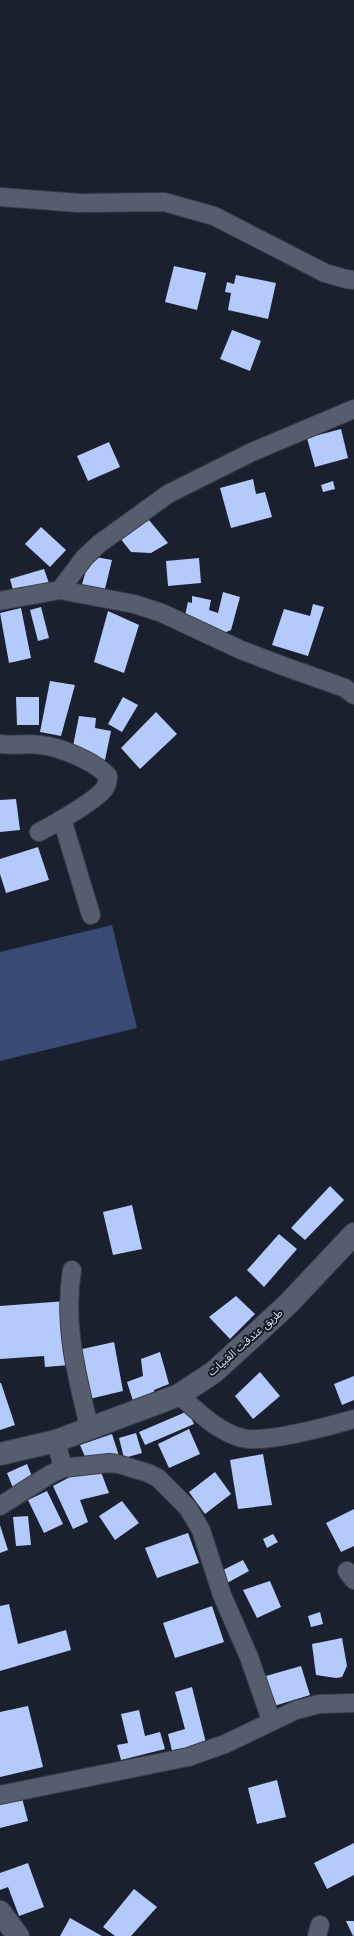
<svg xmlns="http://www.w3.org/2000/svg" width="354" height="1936" font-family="'Libre Baskerville','Noto Sans Arabic',serif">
<rect width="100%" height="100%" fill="#1a202e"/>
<!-- forest -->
<polygon fill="#394a75" points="112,925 137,1028 0,1061 0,952"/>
<!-- building -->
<g fill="#b4cafc">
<polygon points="174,266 206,273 197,310 165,302"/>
<polygon points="236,275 276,283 268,319 228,310 231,293 225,292 227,282 234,284"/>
<polygon points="232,330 261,341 250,371 220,359"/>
<polygon points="341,429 348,458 315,467 307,438"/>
<polygon points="109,442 120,467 88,481 77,456"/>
<polygon points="253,479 256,494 265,492 272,517 231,528 220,488"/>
<polygon points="333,481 335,489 323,492 321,485"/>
<polygon points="149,520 168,543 151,553 131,552 120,538"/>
<polygon points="41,527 66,550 50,567 25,544"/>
<polygon points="90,556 112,560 104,593 81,588"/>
<polygon points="199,558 201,583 168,586 166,561"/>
<polygon points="44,569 50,586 15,597 10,579"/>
<polygon points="223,592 240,597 231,630 224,633 184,620 188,602 192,603 192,596 211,600 209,610 218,613"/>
<polygon points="313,604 324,607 308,656 272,645 284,609 310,616"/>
<polygon points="41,607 49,638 38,641 30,610"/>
<polygon points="21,608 31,658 9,663 0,613"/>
<polygon points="108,611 139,625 124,673 94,662"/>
<polygon points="50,681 75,685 61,736 40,732"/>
<polygon points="16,697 39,697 39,725 17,725"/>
<polygon points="123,697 138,705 122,732 108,724"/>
<polygon points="156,712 177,734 140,769 121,748"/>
<polygon points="79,716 96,718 95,728 111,731 105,760 72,751"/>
<polygon points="16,799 20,830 0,832 0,800"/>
<polygon points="38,847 49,880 6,893 0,874 0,859"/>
<polygon points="330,1186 344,1200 305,1240 291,1228"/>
<polygon points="132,1205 142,1249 113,1255 103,1212"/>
<polygon points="279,1234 297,1249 264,1287 247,1270"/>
<polygon points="236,1296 255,1314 230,1339 209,1317"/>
<polygon points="66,1301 70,1365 45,1367 44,1356 0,1359 0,1306"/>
<polygon points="114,1342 123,1391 85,1400 78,1350"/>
<polygon points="160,1352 169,1384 154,1390 154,1394 133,1401 127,1382 143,1376 141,1359"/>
<polygon points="260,1372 280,1396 253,1419 235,1396"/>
<polygon points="354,1376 354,1400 342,1405 334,1384"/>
<polygon points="0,1383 1,1383 15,1425 0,1430"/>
<polygon points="188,1411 194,1424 145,1445 139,1432"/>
<polygon points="189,1429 200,1454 169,1468 158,1444"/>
<polygon points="136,1433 142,1453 124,1458 119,1438"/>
<polygon points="112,1434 120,1459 86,1459 80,1445"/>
<polygon points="263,1454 272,1505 238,1509 230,1460"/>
<polygon points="27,1464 33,1479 13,1488 7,1473"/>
<polygon points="83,1470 101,1472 109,1493 80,1500 88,1522 73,1529 53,1486"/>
<polygon points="215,1472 231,1494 205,1514 189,1492"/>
<polygon points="47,1491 63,1524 44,1533 28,1500"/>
<polygon points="122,1501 139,1523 115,1540 99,1516"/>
<polygon points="354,1509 354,1546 341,1552 326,1523"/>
<polygon points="28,1516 31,1545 16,1546 13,1517"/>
<polygon points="0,1525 8,1550 0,1553"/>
<polygon points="188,1533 199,1563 157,1578 145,1548"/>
<polygon points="273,1534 278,1542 267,1548 263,1539"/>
<polygon points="243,1560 249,1571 227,1583 221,1571"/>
<polygon points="270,1581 281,1607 257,1618 243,1590"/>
<polygon points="9,1604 18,1644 66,1630 71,1650 0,1671 0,1606"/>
<polygon points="212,1606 224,1642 175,1658 163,1623"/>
<polygon points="320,1612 323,1624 311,1627 308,1616"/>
<polygon points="342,1638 347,1666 342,1677 336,1678 316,1675 312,1644"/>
<polygon points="301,1666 310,1695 274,1706 266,1676"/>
<polygon points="192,1687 207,1747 173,1755 168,1734 185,1729 175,1692"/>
<polygon points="28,1706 43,1767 0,1777 0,1712"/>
<polygon points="139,1710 145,1736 160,1732 165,1749 121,1760 117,1745 128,1743 121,1714"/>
<polygon points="277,1780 286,1817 257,1824 248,1788"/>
<polygon points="22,1798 28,1821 0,1828 0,1804"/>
<polygon points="354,1843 354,1875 327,1889 314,1863"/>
<polygon points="28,1863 44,1907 19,1916 8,1887 0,1890 0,1873"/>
<polygon points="134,1889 157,1907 131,1936 115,1936 103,1927"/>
<polygon points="70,1918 102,1936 60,1936"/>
<polygon points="346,1921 354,1921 354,1936 353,1936"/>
</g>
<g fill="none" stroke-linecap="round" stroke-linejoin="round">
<defs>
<g id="street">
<polyline points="0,197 79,203 164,202 214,216 325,273 346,279 354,280"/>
<polyline points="60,590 85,557 99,544 168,494 252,452 354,409"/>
<polyline points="0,601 60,590 134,604 162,613 241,650 283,666 345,688 354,695"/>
<path d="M0,744c13,2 27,-1 41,1 20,2 54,17 67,31 0,5 -1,8 -3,12 -8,12 -52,37 -66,44"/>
<polyline points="62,819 91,915"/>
<path d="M72,1270c-9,54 5,108 18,160"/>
<path d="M179,1395c18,16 39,37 63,43 22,6 88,-12 112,-19"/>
<polyline points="56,1441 63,1468 109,1463 118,1464 148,1473 158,1478 188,1508 201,1530 222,1595 249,1657 271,1720"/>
<polyline points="0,1506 49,1475 63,1468"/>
<polyline points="347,1571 354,1580"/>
<polyline points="0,1795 188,1757 225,1744 296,1710 319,1704 354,1703"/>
<polyline points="317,1936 320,1925"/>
</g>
<g id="secondary">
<polyline points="0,1454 56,1441 179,1395 214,1372 259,1331 289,1303 354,1234"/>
<polyline points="0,1912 18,1936"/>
</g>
</defs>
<!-- street casing -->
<use href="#street" stroke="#393d49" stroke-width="20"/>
<!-- secondary casing -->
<use href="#secondary" stroke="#393d49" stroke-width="24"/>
<!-- street -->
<use href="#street" stroke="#565d6d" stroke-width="18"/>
<!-- secondary -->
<use href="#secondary" stroke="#565d6d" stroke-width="22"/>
</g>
<g text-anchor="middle" stroke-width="4" stroke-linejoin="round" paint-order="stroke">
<!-- street labels -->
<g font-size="11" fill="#dce0e9" stroke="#111724">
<text transform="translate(245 1342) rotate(-41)" y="4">طريق عندقت القبيات</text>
</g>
</g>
</svg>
